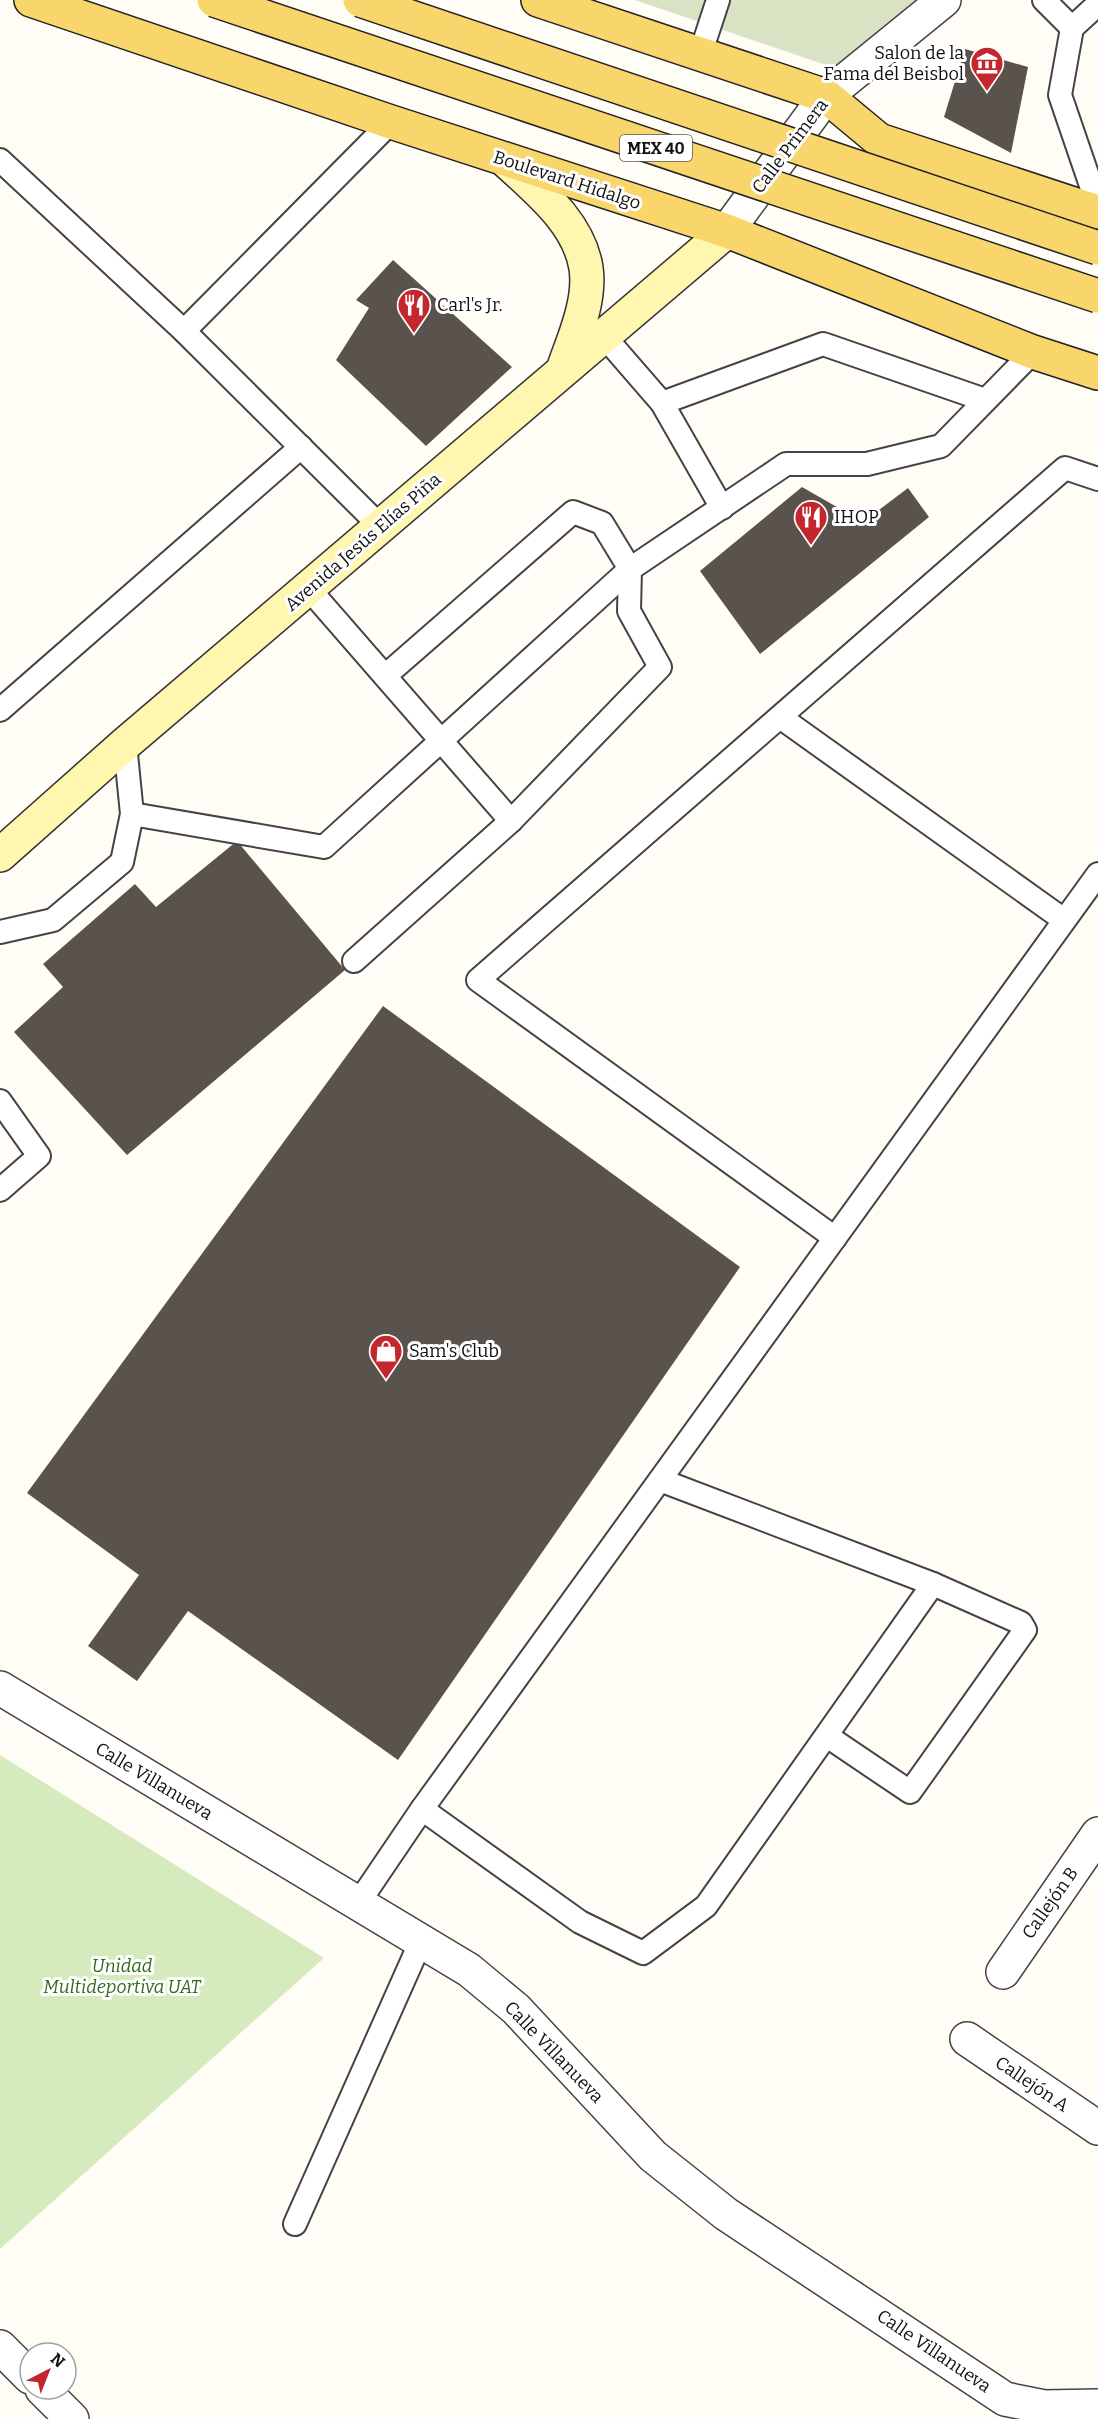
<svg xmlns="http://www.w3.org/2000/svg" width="1098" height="2419" font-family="Bitter,serif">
<rect width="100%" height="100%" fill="#fffdf5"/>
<!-- green -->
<polygon fill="#d5ebbd" points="0,1755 324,1958 0,2249"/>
<!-- cemetery -->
<polygon fill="#d9e3c4" points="635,0 956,0 867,79"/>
<!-- building -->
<g fill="#5a524d">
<polygon points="965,49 1028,67 1011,153 944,117"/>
<polygon points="393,260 512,367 426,446 336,360 369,308 356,300"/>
<polygon points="802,487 863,522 908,488 929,517 760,654 700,571"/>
<polygon points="237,841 345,970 127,1155 14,1032 63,987 43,964 135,884 156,907"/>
<polygon points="383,1006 740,1267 398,1760 188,1611 137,1681 88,1646 139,1575 27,1493"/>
</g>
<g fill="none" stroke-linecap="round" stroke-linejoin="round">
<defs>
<g id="lane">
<polyline points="1044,0 1072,28 1060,95 1098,206"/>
<polyline points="1072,28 1098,4"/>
<polyline points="700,55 718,0"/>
<polyline points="0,160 184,331"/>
<polyline points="603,335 662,403 722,508"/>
<polyline points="662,403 823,344 985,400"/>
<polyline points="381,527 184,331 391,122"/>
<polyline points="309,589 511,821"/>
<polyline points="0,710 301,447"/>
<polyline points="780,717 1064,920"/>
<polyline points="132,814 324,847 630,569 786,464 867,464 941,446 1033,352"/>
<polyline points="0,932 53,920 122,862 132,814 125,744"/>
<polyline points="354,961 511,821 660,667 629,611 630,569 602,523 573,512 385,676"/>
<polyline points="0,1101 39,1156 0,1190"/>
<polyline points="835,1238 478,980 1065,468 1098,479"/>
<polyline points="660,1480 933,1584 1021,1623 1025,1630 910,1792 827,1736"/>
<polyline points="422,1809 580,1922 643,1953 706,1906 933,1584"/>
<polyline points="359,1902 422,1809 1098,874"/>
<polyline points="295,2224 421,1941"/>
</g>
<g id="street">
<polyline points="727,231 826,96 944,0"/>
<polyline points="0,1688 469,1970 516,2009 653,2156 726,2214 1005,2399 1044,2407 1098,2406"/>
<polyline points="1003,1972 1098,1834"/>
<polyline points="967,2039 1098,2128"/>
<polyline points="0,2347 30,2377"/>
<polyline points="42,2389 72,2419"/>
</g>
<g id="secondary">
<path d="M504,159c32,30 75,63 82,109 5,33 -12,70 -22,99"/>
<polyline points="0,855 125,744 727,231"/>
</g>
<g id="primary">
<polyline points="31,0 391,122 727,231 1033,352 1098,373"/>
<polyline points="538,0 826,96 879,140 1098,212"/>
</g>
</defs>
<!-- lane casing -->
<use href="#lane" stroke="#444" stroke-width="26"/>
<!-- street casing -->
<use href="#street" stroke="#444" stroke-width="36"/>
<!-- secondary casing -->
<use href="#secondary" stroke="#333" stroke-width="36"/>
<!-- primary casing -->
<use href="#primary" stroke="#222" stroke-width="36"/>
<!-- lane -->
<use href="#lane" stroke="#fff" stroke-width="22"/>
<!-- street -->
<use href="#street" stroke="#fff" stroke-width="33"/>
<!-- secondary -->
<use href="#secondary" stroke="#fff6b0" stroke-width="33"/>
<!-- primary -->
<use href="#primary" stroke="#f9d66b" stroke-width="33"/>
<defs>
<g id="primary-bridge">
<polyline points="214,0 1098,296"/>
<polyline points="360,0 1098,248"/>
</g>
</defs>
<!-- primary-bridge casing -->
<use href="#primary-bridge" stroke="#222" stroke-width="36" stroke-linecap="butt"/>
<!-- primary-bridge -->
<use href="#primary-bridge" stroke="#f9d66b" stroke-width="33"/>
</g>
<!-- icons -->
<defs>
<symbol id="museum-pin" viewBox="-11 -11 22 30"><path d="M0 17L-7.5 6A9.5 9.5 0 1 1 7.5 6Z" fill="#c4262e" stroke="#fff"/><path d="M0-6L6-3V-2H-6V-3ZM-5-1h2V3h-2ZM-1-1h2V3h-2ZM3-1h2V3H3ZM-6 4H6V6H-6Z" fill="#fff"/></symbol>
<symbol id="restaurant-pin" viewBox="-11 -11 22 30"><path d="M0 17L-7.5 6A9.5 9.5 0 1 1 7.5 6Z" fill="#c4262e" stroke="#fff"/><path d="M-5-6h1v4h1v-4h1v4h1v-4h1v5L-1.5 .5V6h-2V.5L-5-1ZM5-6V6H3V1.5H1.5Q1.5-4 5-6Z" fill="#fff"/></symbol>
<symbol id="shop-pin" viewBox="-11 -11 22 30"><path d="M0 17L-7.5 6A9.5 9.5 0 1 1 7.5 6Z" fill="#c4262e" stroke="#fff"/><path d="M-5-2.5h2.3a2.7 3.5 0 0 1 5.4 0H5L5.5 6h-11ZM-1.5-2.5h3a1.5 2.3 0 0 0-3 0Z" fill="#fff"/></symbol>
</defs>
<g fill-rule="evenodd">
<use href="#museum-pin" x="968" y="44" width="38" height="52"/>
<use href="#restaurant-pin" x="395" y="286" width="38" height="52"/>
<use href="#restaurant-pin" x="792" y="498" width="38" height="52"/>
<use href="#shop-pin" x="367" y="1332" width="38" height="52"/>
</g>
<g text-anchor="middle" stroke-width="6" stroke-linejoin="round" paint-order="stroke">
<!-- shield labels -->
<rect fill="#fff" stroke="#585858" stroke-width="1.5" x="620" y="135" width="72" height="26" rx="4.5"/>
<g font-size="16" font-weight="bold" fill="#111">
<text x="656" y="154">MEX 40</text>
</g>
<!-- poi labels -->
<g font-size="18" fill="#111" stroke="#fff" text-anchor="start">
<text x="964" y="59" text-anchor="end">Salon de la<tspan x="964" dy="21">Fama del Beisbol</tspan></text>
<text x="437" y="311">Carl's Jr.</text>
<text x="834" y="523">IHOP</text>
<text x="409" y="1357">Sam's Club</text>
</g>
<!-- street labels -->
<g font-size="18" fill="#111" stroke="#fff">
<text transform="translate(790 146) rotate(-53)" y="6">Calle Primera</text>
<text transform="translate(567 180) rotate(18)" y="6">Boulevard Hidalgo</text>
<text transform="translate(363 542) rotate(-41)" y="6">Avenida Jesús Elías Piña</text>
<text transform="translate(154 1781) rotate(31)" y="6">Calle Villanueva</text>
<text transform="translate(1050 1903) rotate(-55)" y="6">Callejón B</text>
<text transform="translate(554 2052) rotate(46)" y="6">Calle Villanueva</text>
<text transform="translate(1032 2084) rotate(34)" y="6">Callejón A</text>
<text transform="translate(934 2351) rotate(34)" y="6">Calle Villanueva</text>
</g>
<!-- park labels -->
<g font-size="18" font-style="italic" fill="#2f6b1f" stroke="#fff">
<text x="122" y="1972">Unidad<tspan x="122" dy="21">Multideportiva UAT</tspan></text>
</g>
</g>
<!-- north arrow -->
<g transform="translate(48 2371) rotate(42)"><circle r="28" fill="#ffffff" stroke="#a0a0a0" stroke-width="1.5"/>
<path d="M0-4.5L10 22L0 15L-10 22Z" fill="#c4262e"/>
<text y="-9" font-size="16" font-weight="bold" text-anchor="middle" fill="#111111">N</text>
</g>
</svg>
